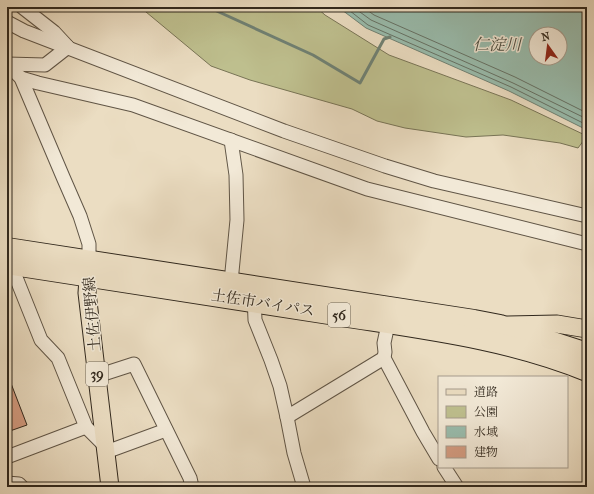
<svg xmlns="http://www.w3.org/2000/svg" width="594" height="494" font-family="'IM FELL French Canon','Noto Serif JP',serif">
<rect width="100%" height="100%" fill="#ebddc2"/>
<filter id="stains"><feTurbulence type="fractalNoise" baseFrequency=".005" numOctaves="4"/><feColorMatrix values="0 0 0 0 .2 0 0 0 0 .09 0 0 0 0 .02 0 0 0 .5 -.17"/></filter>
<radialGradient id="worn" r=".72"><stop offset=".6" stop-color="#630" stop-opacity="0"/><stop offset="1" stop-color="#630" stop-opacity=".3"/></radialGradient>
<!-- green -->
<polygon fill="#bebf8e" stroke="#787456" points="140,7 316,7 325,15 389,55 511,100 587,136 578,148 560,143 503,135 466,137 405,128 377,121 352,109 250,80 211,66"/>
<!-- water -->
<path fill="#99bdae" stroke="#6f8174" fill-rule="evenodd" d="M338,7h249v123l-78,-39 -143,-63zM536,34h24v24h-24z"/>
<g fill="none" stroke-linecap="round" stroke-linejoin="round">
<!-- shore -->
<g stroke="#657266" stroke-width="1">
<polyline points="345,7 368,25 511,87 587,125"/>
<polyline points="353,7 371,20 513,83 587,119"/>
<polyline points="363,7 374,15 515,77 587,113"/>
</g>
<!-- stream -->
<polyline stroke="#6f8174" stroke-width="3" points="208,7 313,55 360,83 384,39 390,37"/>
</g>
<!-- building -->
<polygon fill="#d49c81" stroke="#31281d" points="7,373 27,425 7,432"/>
<g fill="none" stroke-linecap="round" stroke-linejoin="round">
<defs>
<g id="minor">
<polyline points="22,7 54,32 67,46"/>
<polyline points="7,22 24,31 284,131 385,166 434,181 587,216"/>
<polyline points="7,64 21,78 63,177 80,216 89,244 89,261"/>
<polyline points="7,64 45,65 68,47"/>
<polyline points="21,78 38,83 133,105 367,189 587,244"/>
<polyline points="231,140 236,175 237,220 231,282"/>
<polyline points="11,265 41,340 58,358 86,427 105,446"/>
<polyline points="254,295 255,320 271,360 280,386 287,417 384,358"/>
<polyline points="390,315 384,343 385,352 384,358 423,432 439,459"/>
<polyline points="97,376 134,364 190,478 192,487"/>
<polyline points="287,417 294,453 304,487"/>
<polyline points="106,452 166,430"/>
<polyline points="7,457 86,427"/>
<polyline points="444,467 457,487"/>
<polyline points="7,483 19,484 22,487"/>
</g>
<g id="major">
<polyline points="89,265 87,293 110,487"/>
<polyline points="508,325 557,324 587,329"/>
</g>
<g id="highway">
<polyline points="7,248 474,320 500,325 587,353"/>
<path d="M7,264c112,18 224,34 335,52 83,13 167,23 245,55"/>
</g>
</defs>
<!-- minor casing -->
<use href="#minor" stroke="#605546" stroke-width="15"/>
<!-- major casing -->
<use href="#major" stroke="#31281d" stroke-width="19"/>
<!-- highway casing -->
<use href="#highway" stroke="#31281d" stroke-width="22"/>
<!-- minor -->
<use href="#minor" stroke="#f2e9d7" stroke-width="13"/>
<!-- major -->
<use href="#major" stroke="#ebddc2" stroke-width="17"/>
<!-- highway -->
<use href="#highway" stroke="#ebddc2" stroke-width="20"/>
</g>
<g text-anchor="middle" stroke-width="3" stroke-linejoin="round" paint-order="stroke">
<!-- shield labels -->
<g fill="#f2e9d7" stroke="#6b6255" stroke-width="1">
<rect x="328" y="303" width="22" height="24" rx="3"/>
<rect x="86" y="362" width="22" height="24" rx="3"/>
</g>
<g font-size="14" font-weight="bold" fill="#31281d">
<text x="339" y="320">56</text>
<text x="97" y="379">39</text>
</g>
<!-- street labels -->
<g font-size="15" fill="#31281d" stroke="#f2e9d7">
<text transform="translate(263 303) rotate(9)" y="5">土佐市バイパス</text>
<text transform="translate(92 314) rotate(-95)" y="5">土佐伊野線</text>
</g>
<!-- water labels -->
<g font-size="16" font-style="italic" fill="#4b4d41" stroke="#f2e9d7">
<text x="497" y="50">仁淀川</text>
</g>
</g>
<!-- margin -->
<rect width="594" height="494" fill="none" stroke="#ebddc2" stroke-width="24"/>
<rect x="8" y="8" width="578" height="478" fill="none" stroke="#31281d" stroke-width="2"/>
<rect x="12" y="12" width="570" height="470" fill="none" stroke="#31281d"/>
<!-- legend -->
<rect x="438" y="376" width="130" height="92" fill="#f2e9d7" stroke="#a59c8d"/>
<rect x="446" y="389" width="20" height="6" fill="#ebddc2" stroke="#a59c8d"/>
<text x="474" y="396" font-size="12" fill="#31281d">道路</text>
<rect x="446" y="406" width="20" height="12" fill="#bebf8e" stroke="#a59c8d"/>
<text x="474" y="416" font-size="12" fill="#31281d">公園</text>
<rect x="446" y="426" width="20" height="12" fill="#99bdae" stroke="#a59c8d"/>
<text x="474" y="436" font-size="12" fill="#31281d">水域</text>
<rect x="446" y="446" width="20" height="12" fill="#d49c81" stroke="#a59c8d"/>
<text x="474" y="456" font-size="12" fill="#31281d">建物</text>
<!-- north arrow -->
<g transform="translate(548 46) rotate(346)"><circle r="19" fill="#f2e9d7" stroke="#a59c8d"/>
<path d="M0-3L7 15L0 10L-7 15Z" fill="#8f2418"/>
<text y="-6" font-size="11" font-weight="bold" text-anchor="middle" fill="#31281d">N</text>
</g>
<rect width="100%" height="100%" filter="url(#stains)"/>
<rect width="100%" height="100%" fill="url(#worn)"/>
</svg>
